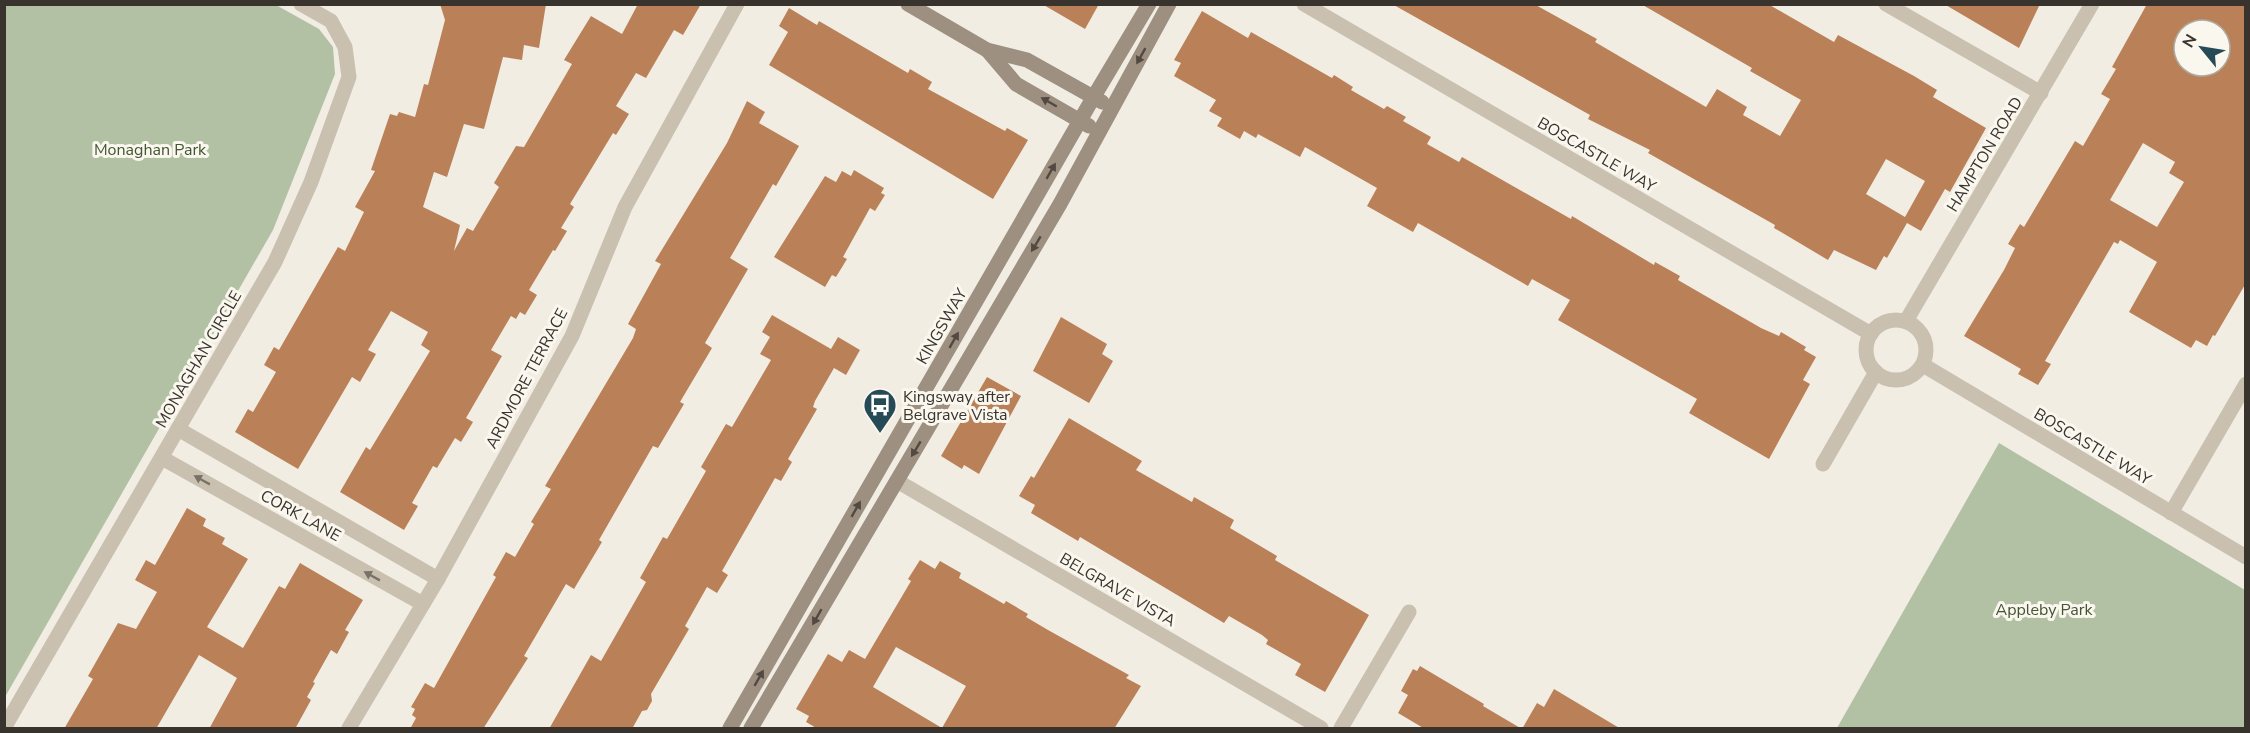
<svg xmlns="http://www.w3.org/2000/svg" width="2250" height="733" font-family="'Nunito Sans',sans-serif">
<rect width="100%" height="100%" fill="#f2ede3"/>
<!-- green -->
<g fill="#b2c0a4">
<polygon points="5,4 276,5 319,29 333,47 335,74 273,230 5,697"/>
<polygon points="1999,443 2245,590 2245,728 1837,728"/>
</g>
<!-- building -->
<g fill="#ba8159" fill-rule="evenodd">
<polygon points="440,4 546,4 539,48 524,45 522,60 503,57 484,129 464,124 447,177 434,172 423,207 460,225 454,251 467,228 473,231 499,187 494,183 516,146 524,147 572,64 564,60 591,16 622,34 638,4 701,4 683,35 674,30 646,78 636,73 616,106 629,114 616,135 613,133 570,204 574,207 561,228 567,231 555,251 553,250 529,290 537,295 525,315 520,312 516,319 511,316 491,350 502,356 466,418 473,422 461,442 455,438 437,468 433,466 412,503 418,506 404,530 340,492 366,447 370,450 430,351 421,345 428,332 391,311 368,350 376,354 360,382 352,377 298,469 235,432 248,409 253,412 276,372 264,365 274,347 279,350 338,247 345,251 364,212 355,207 375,171 371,170 390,114 397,116 399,112 415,117 424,84 428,85 445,20"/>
<polygon points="1042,4 1099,4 1085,29"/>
<path d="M1392,4h142l63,35 -2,3 111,65 11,-18 30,18 -4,8 37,21 21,-36 -51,-29 2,-3 -111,-64h127l66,38 4,-7 76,41 23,14 -4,7 53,31 -36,64 -5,-3 -24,42 -14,-8 -20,35 -3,-2 -8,14 -42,-20 -6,10 -54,-32 1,-3 -127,-72 2,-3 -62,-31 2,-4zM1886,159l39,22 -20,36 -39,-23z"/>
<polygon points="1944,4 2040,4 2019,48"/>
<path d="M2147,4h99v279l-31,53 -2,-1 -6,11 -11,-6 -5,8 -62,-36 28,-50 -37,-22 -2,4 -4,-2 -69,119 6,3 -13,21 -20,-11 3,-5 -57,-33 40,-66 11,-22 -7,-4 12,-20 4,3 51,-86 8,5 27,-47 -9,-5 15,-25 -4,-2zM2184,30h36v36h-36zM2143,143l32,19 -6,11 15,9 -27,45 -47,-27z"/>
<polygon points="789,8 817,25 819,21 908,73 910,69 932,82 928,89 1005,131 1007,128 1028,140 993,199 769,65 788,32 779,26"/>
<polygon points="1202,11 1248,38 1251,32 1332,78 1334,75 1353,87 1351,90 1384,109 1387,106 1406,117 1403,121 1431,137 1427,144 1459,162 1462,157 1571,219 1572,216 1654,265 1655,262 1680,276 1678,280 1761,328 1779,336 1781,332 1806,347 1804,350 1816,357 1803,380 1810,384 1769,459 1689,413 1697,399 1558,320 1570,300 1532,279 1528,286 1418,223 1413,232 1367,206 1377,188 1305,147 1300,157 1258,134 1256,138 1244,131 1240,139 1217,126 1222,118 1209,111 1216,100 1174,76 1181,63 1174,60"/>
<polygon points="747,101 765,112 759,123 799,146 776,186 773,184 730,258 748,269 705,343 712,348 680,402 684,404 658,448 653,446 599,540 602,542 574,589 566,584 524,656 528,658 483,729 410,729 416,718 412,715 415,709 411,707 425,683 434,688 496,577 493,575 506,552 515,557 534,524 531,522 551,489 545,486 633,338 636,329 628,324 661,264 655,261 727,143"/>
<polygon points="854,170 884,188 881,193 885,195 875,211 870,208 843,257 847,259 836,277 832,275 825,287 774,257 825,176 836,182 842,171 851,176"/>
<polygon points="772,315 831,349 838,337 860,350 846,375 834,368 815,401 813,407 817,409 788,459 792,462 781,481 775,478 754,515 722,571 728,575 717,593 707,587 685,626 689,629 651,694 652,701 647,710 642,711 632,729 549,729 591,655 601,661 646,582 640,578 663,537 667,539 706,471 701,467 726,424 732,427 771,360 760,354 770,337 762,332"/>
<polygon points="1061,317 1107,344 1102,354 1113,361 1089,403 1033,371"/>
<polygon points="987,377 1021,396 979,474 964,465 962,469 941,456"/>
<polygon points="1069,418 1142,461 1136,470 1192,502 1194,497 1234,520 1230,528 1277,556 1275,560 1369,615 1325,692 1295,675 1301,664 1266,644 1268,640 1262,635 1229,616 1224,623 1080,537 1078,541 1031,513 1035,505 1019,496 1031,476 1034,478"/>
<polygon points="187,508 206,519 203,526 225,538 222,544 248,559 207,627 243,648 279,586 285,589 300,563 363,600 345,630 349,632 337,654 331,650 313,682 315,683 307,697 311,700 295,729 209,729 237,678 199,655 156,729 64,729 93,679 88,676 118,623 136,629 157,592 135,580 146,560 155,565"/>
<path d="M920,560l15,9 5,-8 21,12 -2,5 45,26 2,-3 22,13 -2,3 22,13 81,45 -3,3 15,8 -27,43h-296l-12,-7 3,-6 -13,-7 32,-55 14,8 7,-12 16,9 46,-78 -3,-2zM896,647l70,39 -24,42 -69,-41z"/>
<polygon points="1420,666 1484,704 1483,706 1522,729 1425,729 1398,713 1408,695 1401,691 1413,669 1417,671"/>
<polygon points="1554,689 1621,729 1522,729 1537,703 1544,707"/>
</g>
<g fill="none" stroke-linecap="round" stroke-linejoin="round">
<!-- street -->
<g stroke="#c9c0b0" stroke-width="15">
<polyline points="1304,4 1871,334"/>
<polyline points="1886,4 2041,93"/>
<circle cx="1896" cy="350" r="30"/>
<polyline points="1906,321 2092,4"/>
<polyline points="1923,365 2246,557"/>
<polyline points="178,429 438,579"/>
<polyline points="162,458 423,604"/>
<polyline points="1823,464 1876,372"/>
<polyline points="897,481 1321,728"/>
<polyline points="2171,513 2246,384"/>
<polyline points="4,728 275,262 311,182 349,77 345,47 331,21 301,4"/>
<polyline points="349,728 438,579 572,336 625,207 737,4"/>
<polyline points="1341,728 1409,612"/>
</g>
<!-- secondary -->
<g stroke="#9d9081" stroke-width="15">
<polyline points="908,4 987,50 1027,60 1102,102"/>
<polyline points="987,50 1016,84 1089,126"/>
<polyline points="730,728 1093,98 1149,4"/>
<polyline points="751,728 1060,204 1169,4"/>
</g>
</g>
<!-- one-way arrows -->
<defs><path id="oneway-solid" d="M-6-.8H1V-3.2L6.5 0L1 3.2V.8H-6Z" transform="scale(1.5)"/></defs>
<g fill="#524a42">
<use href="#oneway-solid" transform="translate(1141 56) rotate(119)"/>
<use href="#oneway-solid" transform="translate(1049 102) rotate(-150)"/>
<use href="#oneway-solid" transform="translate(1051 171) rotate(-60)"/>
<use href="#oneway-solid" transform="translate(1036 244) rotate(121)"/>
<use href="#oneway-solid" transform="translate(954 340) rotate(-60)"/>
<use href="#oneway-solid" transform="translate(916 449) rotate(121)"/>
<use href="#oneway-solid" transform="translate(856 509) rotate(-60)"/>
<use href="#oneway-solid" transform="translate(817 617) rotate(120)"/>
<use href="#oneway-solid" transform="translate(759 678) rotate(-60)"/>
</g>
<g fill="#7a7268">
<use href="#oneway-solid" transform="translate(202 480) rotate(-151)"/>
<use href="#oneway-solid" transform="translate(372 576) rotate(-151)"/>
</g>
<!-- icons -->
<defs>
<symbol id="bus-pin" viewBox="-11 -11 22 30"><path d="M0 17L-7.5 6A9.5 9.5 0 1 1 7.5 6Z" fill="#264b57" stroke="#faf7ef"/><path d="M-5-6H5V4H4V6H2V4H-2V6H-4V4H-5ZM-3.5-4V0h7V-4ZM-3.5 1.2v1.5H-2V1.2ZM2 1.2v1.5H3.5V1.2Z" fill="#fff"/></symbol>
</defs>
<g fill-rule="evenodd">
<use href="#bus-pin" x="861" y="386" width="38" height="52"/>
</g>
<g text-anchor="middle" stroke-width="6" stroke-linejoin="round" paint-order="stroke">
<!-- park labels -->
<g font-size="16" fill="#435533" stroke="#faf7ef">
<text x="150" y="155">Monaghan Park</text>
<text x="2044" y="615">Appleby Park</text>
</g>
<!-- street labels -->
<g font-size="16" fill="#39332d" stroke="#faf7ef">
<text transform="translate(1597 154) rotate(30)" y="6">BOSCASTLE WAY</text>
<text transform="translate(1984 154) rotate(-59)" y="6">HAMPTON ROAD</text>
<text transform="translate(941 326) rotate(-60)" y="6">KINGSWAY</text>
<text transform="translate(198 359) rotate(-60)" y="6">MONAGHAN CIRCLE</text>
<text transform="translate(526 378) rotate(-62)" y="6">ARDMORE TERRACE</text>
<text transform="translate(2093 446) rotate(31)" y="6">BOSCASTLE WAY</text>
<text transform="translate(301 515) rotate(29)" y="6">CORK LANE</text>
<text transform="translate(1118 589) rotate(30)" y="6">BELGRAVE VISTA</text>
</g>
<!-- poi labels -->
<g font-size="16" fill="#39332d" stroke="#faf7ef" text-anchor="start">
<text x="903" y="402">Kingsway after<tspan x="903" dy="18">Belgrave Vista</tspan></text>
</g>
</g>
<!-- border -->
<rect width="2250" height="733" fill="none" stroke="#39332d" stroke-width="12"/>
<!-- north arrow -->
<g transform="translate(2202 48) rotate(300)"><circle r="28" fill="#faf7ef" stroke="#ada9a1" stroke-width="1.5"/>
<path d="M0-4.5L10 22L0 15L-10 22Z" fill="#264b57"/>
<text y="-9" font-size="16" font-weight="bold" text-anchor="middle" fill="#39332d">N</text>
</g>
</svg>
